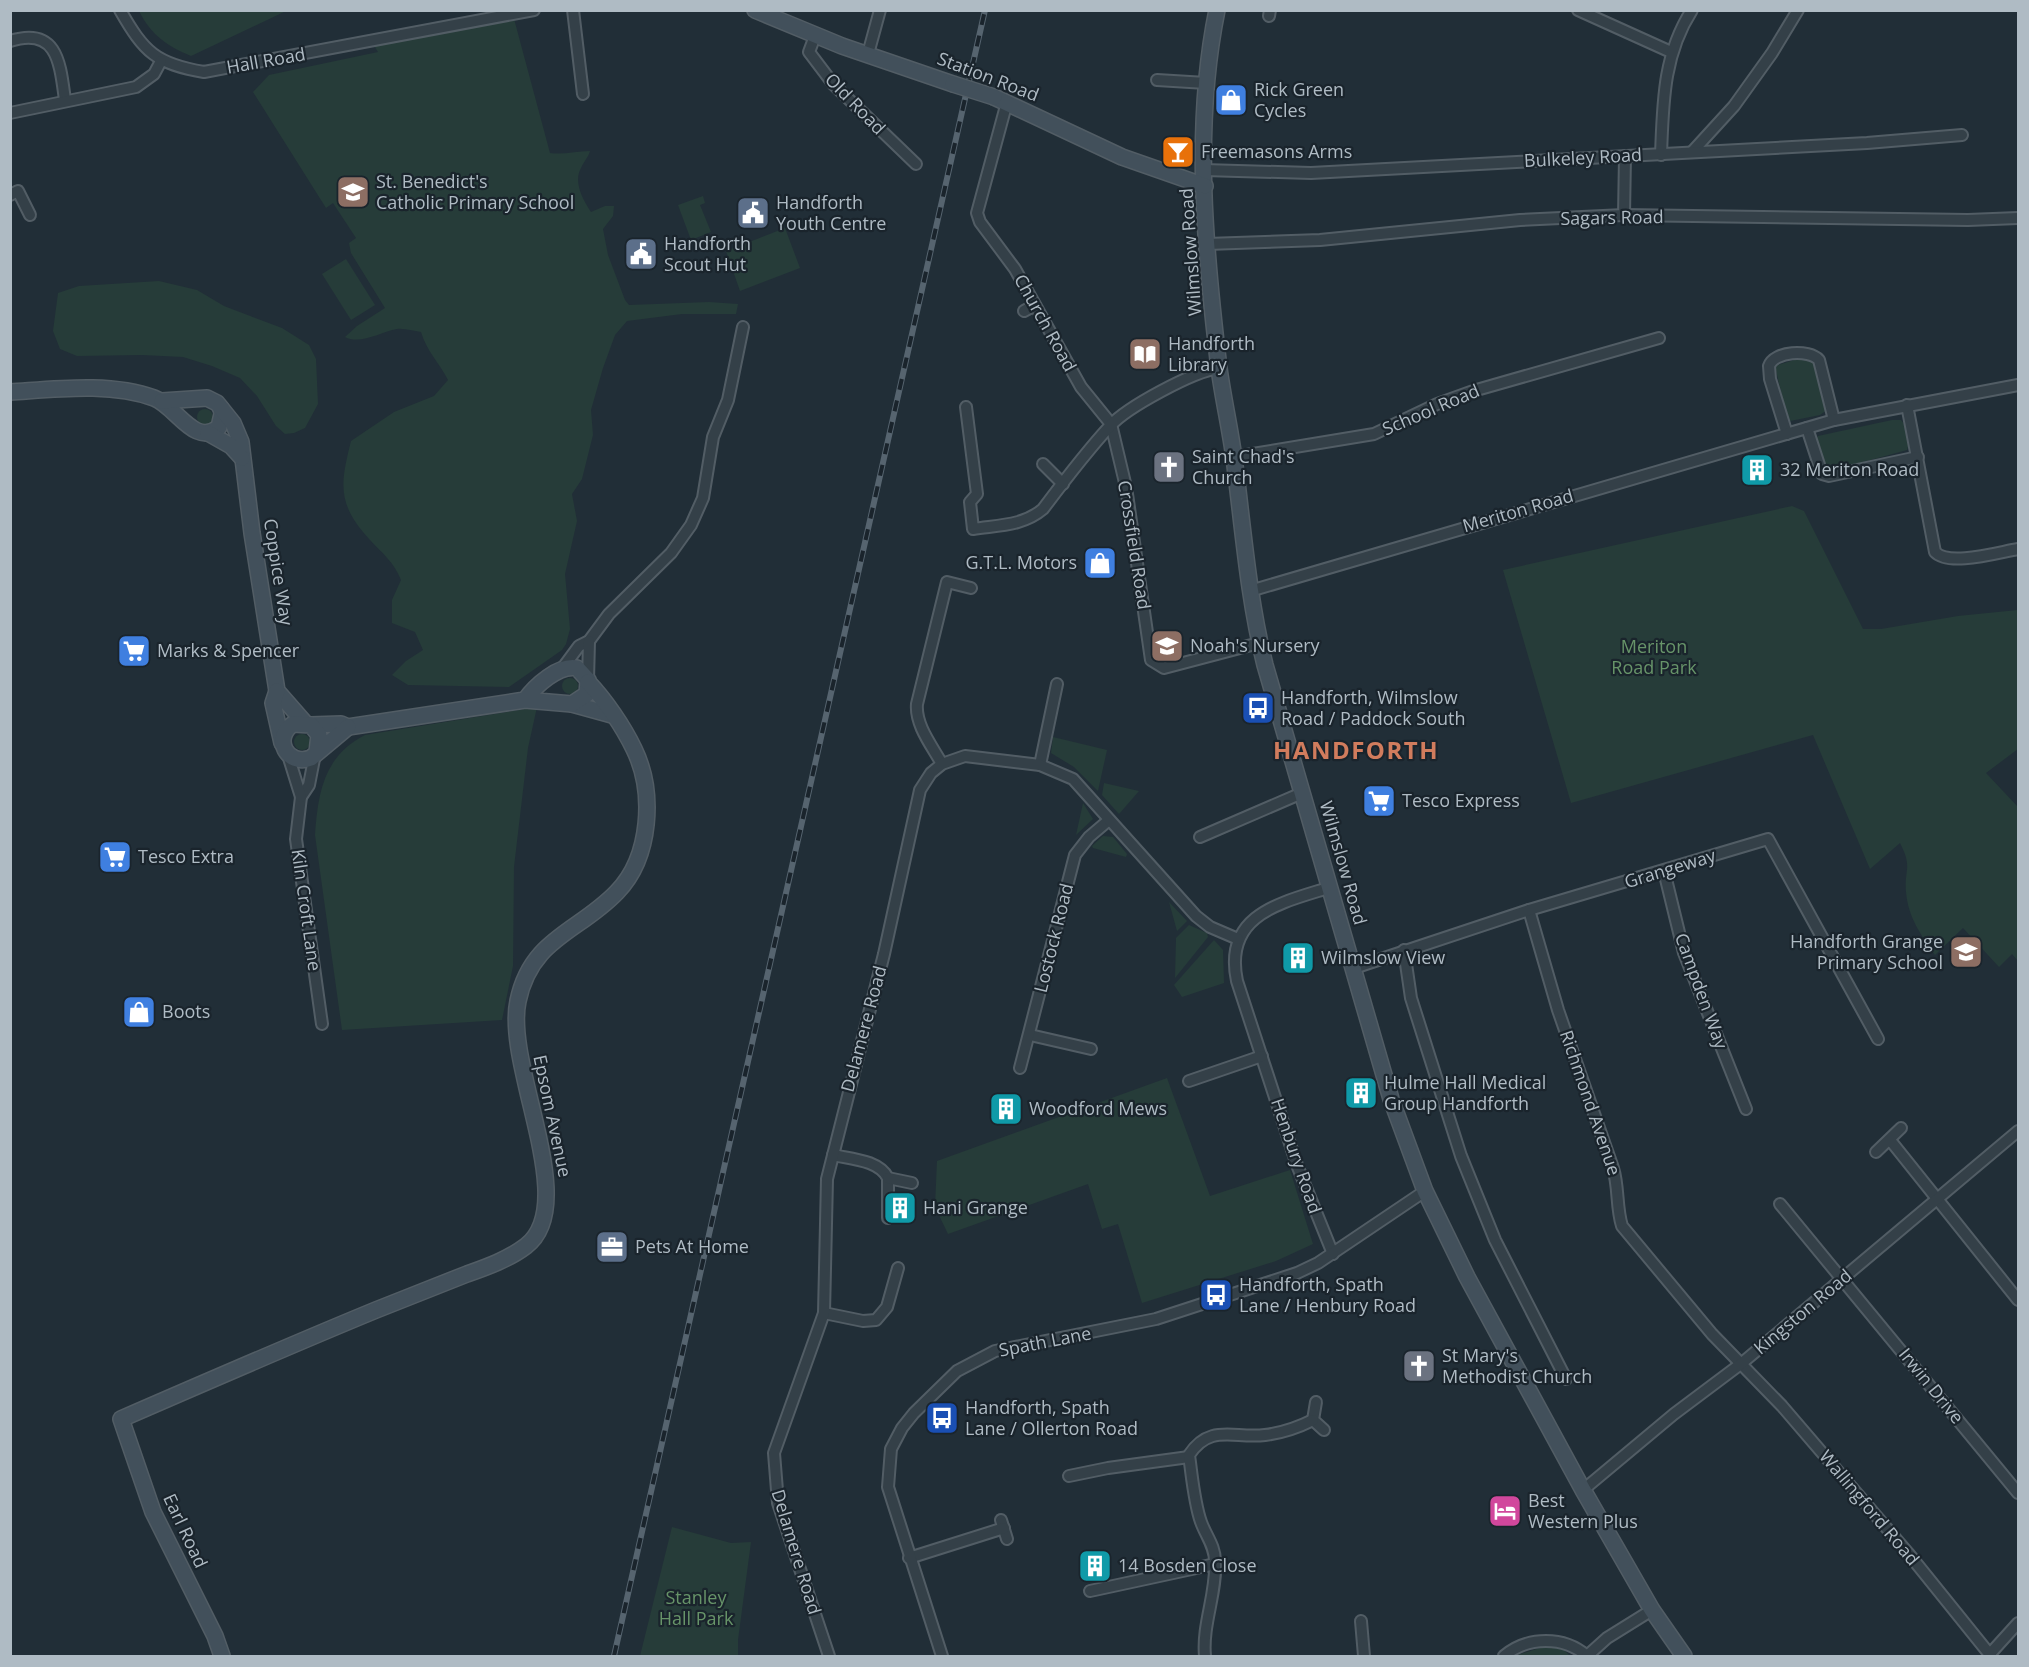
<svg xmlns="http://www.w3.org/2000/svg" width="2029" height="1667" font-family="'Open Sans',sans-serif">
<rect width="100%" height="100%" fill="#212e37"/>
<!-- green -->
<g fill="#263c39">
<path d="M139,11h147l-95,45c-24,-10 -40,-21 -52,-45z"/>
<path d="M513,15l37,138c14,2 26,-2 40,-2 -2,7 -6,10 -9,17 -8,14 2,32 10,44l14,-6h9l-1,10 -10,13 5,26 17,45 4,5 80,-3 29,2 -2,10h-54l-55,7 -12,14 -12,33 -12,42 2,25 -11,44 -10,15 5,27 -12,53 5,55 -4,15 -4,6 -53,37 -101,-2 -16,-10 14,-14 17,-11 -8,-18 -23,-9v-23l9,-20c-7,-18 -19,-27 -31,-40 -33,-36 -30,-55 -19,-99l43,-29 40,-16 14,-16c-8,-16 -22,-30 -27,-48 -8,-1 -17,-4 -24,-3 -16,3 -37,16 -52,8l12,-11 28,-18 -34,-55 -2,-10 7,-5 -23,-35 -7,5 -73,-116 16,-17 109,-23 -5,-8z"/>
<polygon points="703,196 705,203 700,205 711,232 691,240 678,205"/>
<polygon points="785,228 800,268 740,291 726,251"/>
<polygon points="346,259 375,305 351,320 322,274"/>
<polygon points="159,281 197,290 224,306 282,328 309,345 316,359 318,404 305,428 294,433 285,434 276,426 257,396 240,378 212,366 183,357 142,355 77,356 60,349 53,331 58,293 79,286"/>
<polygon points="1804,357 1814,362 1827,410 1820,415 1790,421 1787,418 1775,366"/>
<circle cx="205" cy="417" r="8"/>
<path d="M1892,420h9c6,6 10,21 6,30l-73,20 -12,-3 -6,-28 2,-3z"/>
<path d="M1792,506l12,5 59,118h18l77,-13 60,-6v139l-32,24 32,34v154l-6,-7 -13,13 -36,-39 -28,27c-14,-20 -27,-38 -29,-63 -2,-23 7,-24 -6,-49l-30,26 -57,-134 -242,68 -68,-233z"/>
<circle cx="570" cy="686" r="8"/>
<path d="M537,707l-9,41 -14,119 -1,99 -11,54 -160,10 -27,-195c3,-43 9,-79 50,-100z"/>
<circle cx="302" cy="742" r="8"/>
<polygon points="1053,737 1107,750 1098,791 1074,767 1051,753"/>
<polygon points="1104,783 1139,791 1119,814 1102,795"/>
<polygon points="1083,803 1093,819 1076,835"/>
<polygon points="1103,836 1113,837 1127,854 1126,857 1093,848 1092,846"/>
<polygon points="1169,902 1187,921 1177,931"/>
<polygon points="1189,925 1207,933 1208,937 1175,978 1176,938"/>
<polygon points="1214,940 1223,950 1224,983 1182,997 1174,985"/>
<polygon points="1167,1078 1210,1196 1290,1170 1313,1244 1276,1261 1142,1303 1118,1224 1102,1229 1088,1184 948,1234 935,1207 937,1161"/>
<polygon points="672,1527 731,1543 751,1542 738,1640 738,1656 640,1656"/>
<polygon points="1546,1646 1561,1647 1570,1656 1514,1656"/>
</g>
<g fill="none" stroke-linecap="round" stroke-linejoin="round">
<defs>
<g id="street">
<path d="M120,10c24,42 36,54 84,62l330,-62"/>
<polyline points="573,10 583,94"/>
<polyline points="1578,10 1671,52"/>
<polyline points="1269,16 1270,10"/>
<polyline points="815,36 809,52 834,85 916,164"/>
<path d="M10,41c48,-15 50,23 55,59"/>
<polyline points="868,54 880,10"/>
<polyline points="1157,80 1206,83"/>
<polyline points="1007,102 977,213 980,222 1015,269 1081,387 1111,424 1126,487 1151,660 1164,668 1259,643"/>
<polyline points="10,113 136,87 154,74 161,61"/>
<polyline points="1692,152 1734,106 1772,53 1798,10"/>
<path d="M1661,155c2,-52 2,-100 31,-145"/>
<polyline points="1204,170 1311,173 1867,143 1962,135"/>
<polyline points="10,195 18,191 30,215"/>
<polyline points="1624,215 1625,156"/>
<polyline points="1207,244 1320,240 1520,220 1624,215 1968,220 2018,218"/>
<polyline points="1024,311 1035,305"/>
<path d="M1907,405l28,147c14,15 64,0 83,-3"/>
<path d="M966,407l11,87 -7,8 3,27c26,-4 50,-3 70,-20 21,-28 43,-57 67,-83 17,-19 84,-55 109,-58"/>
<polyline points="1807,428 1822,474 1829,476 1918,457"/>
<path d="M1787,434l-17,-55 -1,-13c5,-15 40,-17 50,-6l15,60"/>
<polyline points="1234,457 1374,434 1437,404 1473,391 1659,338"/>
<polyline points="1043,464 1063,484"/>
<polyline points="1250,591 1834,420 2018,385"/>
<polyline points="562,669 579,646 589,641 609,614 671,553 691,525 703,498 713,437 728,400 743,327"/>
<polyline points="588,680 589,641"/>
<polyline points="315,754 309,785 301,797 296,839 322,1024"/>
<polyline points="288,755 301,797"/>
<path d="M942,764c-10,-18 -27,-39 -25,-60l30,-122 24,6"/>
<polyline points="1040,765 1057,684"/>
<polyline points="1200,837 1302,793"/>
<polyline points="1664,871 1684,953 1746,1109"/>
<path d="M1328,888c-48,15 -105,27 -91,93l60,184 36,89"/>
<path d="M1529,910l29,100 55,158c6,19 3,39 9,58l90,108 70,72 126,147 83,103"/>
<polyline points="1404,950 1411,998 1461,1156 1495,1240 1566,1379"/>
<polyline points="1354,968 1529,910 1768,839 1878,1039"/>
<polyline points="1030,1035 1091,1049"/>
<polyline points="1020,1068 1075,855 1089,837 1109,820"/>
<polyline points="1189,1081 1262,1056"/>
<polyline points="1890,1140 2018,1300"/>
<polyline points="1876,1152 1901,1128"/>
<path d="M833,1155c18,4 46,5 55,23v40"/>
<polyline points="888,1178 912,1183"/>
<polyline points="1780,1204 2018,1493"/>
<polyline points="824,1313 863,1321 876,1320 887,1307 898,1268"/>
<polyline points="1316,1402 1313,1420 1324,1430"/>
<polyline points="1069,1476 1108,1468 1189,1457"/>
<polyline points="1583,1490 1674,1414 1742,1363 2018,1131"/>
<polyline points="1001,1520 1007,1539"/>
<polyline points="909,1558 1004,1528"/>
<polyline points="1090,1591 1215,1564"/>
<polyline points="1361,1621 1364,1656"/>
<polyline points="1989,1655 2018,1623"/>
<polyline points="829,1656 778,1503 774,1453 824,1313 827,1179 884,954 920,790 931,773 942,764 965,756 1040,765 1073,779 1196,916 1210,927 1238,939"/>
<polyline points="942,1656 888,1487 891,1449 902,1428 914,1413 957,1371 995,1351 1156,1319 1297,1273 1318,1263 1425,1191"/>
<path d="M1205,1656c-3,-32 12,-63 10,-95 0,-15 -9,-25 -14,-39 -7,-20 -9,-46 -12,-67 21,-32 45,-16 76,-20 17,-2 32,-7 48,-15"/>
<path d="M1504,1656c24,-20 60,-20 83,0"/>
<polyline points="1587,1656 1607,1638 1652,1610"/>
</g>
<g id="secondary">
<polyline points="755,10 842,46 953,84"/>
<path d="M1217,10c-24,117 -12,241 2,358 4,30 11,60 15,90 9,69 14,139 31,207l126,434 34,92 42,86 116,213 69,120 32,46"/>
<polyline points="994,97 1122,157 1205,186"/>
<path d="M10,392c46,-3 101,-10 144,6 22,8 41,50 65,29l3,-13 -1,-6"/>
<polyline points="162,401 207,398 217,403 233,423 241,442 252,533 277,691 305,723"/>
<polyline points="208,433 231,446 242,458"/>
<polyline points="277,691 273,703 282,743"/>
<polyline points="572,704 612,715"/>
<path d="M311,725l30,-1 7,3 177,-27 47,4 15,-10 1,-14 -11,-12c-18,-4 -42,18 -52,32"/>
<path d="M317,752l2,-17 -8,-10 -18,-1c-21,14 -6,43 18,34l37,-31"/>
<path d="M222,1656l-7,-20 -62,-124 -32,-93c85,-37 170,-74 255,-109 31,-12 61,-24 91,-36 20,-7 42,-15 59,-28 55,-42 -22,-180 -8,-245 13,-63 61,-69 99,-109 34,-35 38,-100 17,-143 -11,-23 -29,-49 -46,-67"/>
</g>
</defs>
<!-- street casing -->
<use href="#street" stroke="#525d65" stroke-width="14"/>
<!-- secondary casing -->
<use href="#secondary" stroke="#525d65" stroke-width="18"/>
<!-- street -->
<use href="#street" stroke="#344048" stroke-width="10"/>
<!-- secondary -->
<use href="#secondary" stroke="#42505b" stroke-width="15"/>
<defs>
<polyline id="rail" points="614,1656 985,10"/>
</defs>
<!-- rail casing -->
<use href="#rail" stroke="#56646f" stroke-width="6"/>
<!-- rail -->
<use href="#rail" stroke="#1a242c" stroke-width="4" stroke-dasharray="11" stroke-linecap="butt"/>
<defs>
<polyline id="secondary-bridge" points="953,84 994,97"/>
</defs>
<!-- secondary-bridge casing -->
<use href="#secondary-bridge" stroke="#525d65" stroke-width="18" stroke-linecap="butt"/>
<!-- secondary-bridge -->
<use href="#secondary-bridge" stroke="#42505b" stroke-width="15"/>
</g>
<!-- icons -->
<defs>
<symbol id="shop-square" viewBox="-11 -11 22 22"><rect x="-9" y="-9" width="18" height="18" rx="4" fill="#3f7fe0" stroke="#1a242c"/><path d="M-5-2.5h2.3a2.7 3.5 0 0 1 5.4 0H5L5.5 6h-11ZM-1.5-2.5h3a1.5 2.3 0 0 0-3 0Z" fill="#fff"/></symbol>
<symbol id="bar-square" viewBox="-11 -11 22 22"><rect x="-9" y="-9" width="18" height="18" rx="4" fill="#e8710a" stroke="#1a242c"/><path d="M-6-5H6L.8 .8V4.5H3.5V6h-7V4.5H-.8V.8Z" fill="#fff"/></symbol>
<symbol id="school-square" viewBox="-11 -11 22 22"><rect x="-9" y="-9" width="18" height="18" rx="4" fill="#8d6e63" stroke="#1a242c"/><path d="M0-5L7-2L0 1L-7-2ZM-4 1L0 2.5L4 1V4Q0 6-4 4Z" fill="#fff"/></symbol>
<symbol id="civic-square" viewBox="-11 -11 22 22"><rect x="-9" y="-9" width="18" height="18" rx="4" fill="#5c6f8a" stroke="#1a242c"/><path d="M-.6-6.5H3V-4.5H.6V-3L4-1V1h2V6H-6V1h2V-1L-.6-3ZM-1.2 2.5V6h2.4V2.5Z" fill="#fff"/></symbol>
<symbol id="library-square" viewBox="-11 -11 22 22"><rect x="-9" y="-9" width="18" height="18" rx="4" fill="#8d6e63" stroke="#1a242c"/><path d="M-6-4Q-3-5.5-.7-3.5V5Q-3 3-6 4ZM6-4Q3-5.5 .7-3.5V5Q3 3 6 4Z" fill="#fff"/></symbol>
<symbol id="church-square" viewBox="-11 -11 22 22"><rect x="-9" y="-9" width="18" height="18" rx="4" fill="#6b7280" stroke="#1a242c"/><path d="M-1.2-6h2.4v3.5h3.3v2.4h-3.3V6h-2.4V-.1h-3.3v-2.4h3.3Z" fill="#fff"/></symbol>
<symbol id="building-square" viewBox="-11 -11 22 22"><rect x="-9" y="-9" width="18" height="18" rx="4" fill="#0f9aa8" stroke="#1a242c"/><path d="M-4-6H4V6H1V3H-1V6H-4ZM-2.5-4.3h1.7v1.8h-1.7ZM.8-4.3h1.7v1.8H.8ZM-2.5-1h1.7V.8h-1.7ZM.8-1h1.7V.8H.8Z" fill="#fff"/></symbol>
<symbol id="supermarket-square" viewBox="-11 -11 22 22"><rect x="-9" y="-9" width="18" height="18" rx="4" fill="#3f7fe0" stroke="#1a242c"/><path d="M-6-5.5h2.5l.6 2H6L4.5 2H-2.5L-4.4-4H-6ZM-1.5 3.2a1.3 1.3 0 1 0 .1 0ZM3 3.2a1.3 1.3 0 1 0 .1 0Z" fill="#fff"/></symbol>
<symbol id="bus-square" viewBox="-11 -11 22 22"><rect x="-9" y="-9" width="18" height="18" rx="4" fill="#1a4fb4" stroke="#1a242c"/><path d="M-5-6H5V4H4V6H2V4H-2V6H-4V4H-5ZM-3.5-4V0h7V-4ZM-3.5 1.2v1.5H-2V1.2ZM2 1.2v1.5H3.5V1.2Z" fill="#fff"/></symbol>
<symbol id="office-square" viewBox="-11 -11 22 22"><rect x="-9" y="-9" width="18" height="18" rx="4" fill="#5c6f8a" stroke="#1a242c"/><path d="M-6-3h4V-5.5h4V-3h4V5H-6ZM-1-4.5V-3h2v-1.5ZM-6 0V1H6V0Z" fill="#fff"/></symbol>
<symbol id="hotel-square" viewBox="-11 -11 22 22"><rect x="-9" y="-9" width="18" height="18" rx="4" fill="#d1479c" stroke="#1a242c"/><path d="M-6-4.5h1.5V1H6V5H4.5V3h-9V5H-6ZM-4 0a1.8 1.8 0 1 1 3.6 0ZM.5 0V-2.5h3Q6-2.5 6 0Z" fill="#fff"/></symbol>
</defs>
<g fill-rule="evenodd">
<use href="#shop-square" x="1212" y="81" width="38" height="38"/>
<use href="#bar-square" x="1159" y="133" width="38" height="38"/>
<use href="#school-square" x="334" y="173" width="38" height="38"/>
<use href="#civic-square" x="734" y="194" width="38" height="38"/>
<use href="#civic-square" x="622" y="235" width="38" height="38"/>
<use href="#library-square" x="1126" y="335" width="38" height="38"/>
<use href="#church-square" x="1150" y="448" width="38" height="38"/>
<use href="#building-square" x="1738" y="451" width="38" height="38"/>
<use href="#shop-square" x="1081" y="544" width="38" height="38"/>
<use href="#school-square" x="1148" y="627" width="38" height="38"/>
<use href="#supermarket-square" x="115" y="632" width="38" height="38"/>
<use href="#bus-square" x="1239" y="689" width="38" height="38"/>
<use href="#supermarket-square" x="1360" y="782" width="38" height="38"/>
<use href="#supermarket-square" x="96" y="838" width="38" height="38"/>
<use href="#school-square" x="1947" y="933" width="38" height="38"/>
<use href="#building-square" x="1279" y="939" width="38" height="38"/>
<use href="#shop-square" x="120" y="993" width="38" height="38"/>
<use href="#building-square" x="1342" y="1074" width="38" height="38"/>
<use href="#building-square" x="987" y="1090" width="38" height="38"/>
<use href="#building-square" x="881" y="1189" width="38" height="38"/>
<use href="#office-square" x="593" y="1228" width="38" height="38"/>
<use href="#bus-square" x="1197" y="1276" width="38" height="38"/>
<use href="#church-square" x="1400" y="1347" width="38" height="38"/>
<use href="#bus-square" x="923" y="1399" width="38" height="38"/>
<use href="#hotel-square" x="1486" y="1492" width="38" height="38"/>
<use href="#building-square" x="1076" y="1547" width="38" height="38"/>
</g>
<g text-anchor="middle" stroke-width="4.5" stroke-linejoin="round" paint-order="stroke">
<!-- street labels -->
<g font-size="18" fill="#afbbc4" stroke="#1a242c">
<text transform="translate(266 61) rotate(-10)" y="6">Hall Road</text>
<text transform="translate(988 77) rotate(21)" y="6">Station Road</text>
<text transform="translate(855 104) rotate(46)" y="6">Old Road</text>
<text transform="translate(1583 158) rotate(-3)" y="6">Bulkeley Road</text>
<text transform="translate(1612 218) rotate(-1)" y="6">Sagars Road</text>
<text transform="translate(1191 252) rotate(-94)" y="6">Wilmslow Road</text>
<text transform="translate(1045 323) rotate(61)" y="6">Church Road</text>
<text transform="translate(1431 410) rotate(-23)" y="6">School Road</text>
<text transform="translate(1518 511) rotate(-16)" y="6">Meriton Road</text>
<text transform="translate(1134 545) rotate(81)" y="6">Crossfield Road</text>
<text transform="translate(278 572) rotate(81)" y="6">Coppice Way</text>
<text transform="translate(1343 863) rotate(74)" y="6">Wilmslow Road</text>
<text transform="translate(1670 869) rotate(-17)" y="6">Grangeway</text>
<text transform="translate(306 910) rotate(82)" y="6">Kiln Croft Lane</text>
<text transform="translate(1054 938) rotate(-76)" y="6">Lostock Road</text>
<text transform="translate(1701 991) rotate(70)" y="6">Campden Way</text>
<text transform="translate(864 1029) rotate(-75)" y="6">Delamere Road</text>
<text transform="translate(1590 1103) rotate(71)" y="6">Richmond Avenue</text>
<text transform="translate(552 1116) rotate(78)" y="6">Epsom Avenue</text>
<text transform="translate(1296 1156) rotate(71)" y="6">Henbury Road</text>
<text transform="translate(1803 1312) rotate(-40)" y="6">Kingston Road</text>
<text transform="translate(1045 1342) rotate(-11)" y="6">Spath Lane</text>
<text transform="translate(1931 1386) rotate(51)" y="6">Irwin Drive</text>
<text transform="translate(1869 1508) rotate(50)" y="6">Wallingford Road</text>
<text transform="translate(185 1531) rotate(65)" y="6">Earl Road</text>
<text transform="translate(796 1552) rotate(73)" y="6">Delamere Road</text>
</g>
<!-- poi labels -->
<g font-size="18" fill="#afbbc4" stroke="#1a242c" text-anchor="start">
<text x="1254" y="96">Rick Green<tspan x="1254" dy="21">Cycles</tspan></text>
<text x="1201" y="158">Freemasons Arms</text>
<text x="376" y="188">St. Benedict's<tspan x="376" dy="21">Catholic Primary School</tspan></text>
<text x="776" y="209">Handforth<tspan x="776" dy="21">Youth Centre</tspan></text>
<text x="664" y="250">Handforth<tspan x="664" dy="21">Scout Hut</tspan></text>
<text x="1168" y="350">Handforth<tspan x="1168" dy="21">Library</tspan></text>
<text x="1192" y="463">Saint Chad's<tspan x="1192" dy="21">Church</tspan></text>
<text x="1780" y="476">32 Meriton Road</text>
<text x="1077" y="569" text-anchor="end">G.T.L. Motors</text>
<text x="1190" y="652">Noah's Nursery</text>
<text x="157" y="657">Marks &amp; Spencer</text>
<text x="1281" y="704">Handforth, Wilmslow<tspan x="1281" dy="21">Road / Paddock South</tspan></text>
<text x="1402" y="807">Tesco Express</text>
<text x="138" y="863">Tesco Extra</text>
<text x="1943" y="948" text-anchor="end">Handforth Grange<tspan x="1943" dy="21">Primary School</tspan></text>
<text x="1321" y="964">Wilmslow View</text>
<text x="162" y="1018">Boots</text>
<text x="1384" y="1089">Hulme Hall Medical<tspan x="1384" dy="21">Group Handforth</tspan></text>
<text x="1029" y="1115">Woodford Mews</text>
<text x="923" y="1214">Hani Grange</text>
<text x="635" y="1253">Pets At Home</text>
<text x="1239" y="1291">Handforth, Spath<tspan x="1239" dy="21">Lane / Henbury Road</tspan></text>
<text x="1442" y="1362">St Mary's<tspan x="1442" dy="21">Methodist Church</tspan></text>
<text x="965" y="1414">Handforth, Spath<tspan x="965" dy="21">Lane / Ollerton Road</tspan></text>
<text x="1528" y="1507">Best<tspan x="1528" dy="21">Western Plus</tspan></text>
<text x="1118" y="1572">14 Bosden Close</text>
</g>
<!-- park labels -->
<g font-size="18" fill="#679469" stroke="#1a242c">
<text x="1654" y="653">Meriton<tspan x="1654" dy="21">Road Park</tspan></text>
<text x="696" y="1604">Stanley<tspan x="696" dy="21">Hall Park</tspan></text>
</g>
<!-- district labels -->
<g font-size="24" font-weight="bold" letter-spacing="1.5" fill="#d17c5d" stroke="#1a242c">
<text x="1356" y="759">HANDFORTH</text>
</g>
</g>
<!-- border -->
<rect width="2029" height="1667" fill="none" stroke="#afbbc4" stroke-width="24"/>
</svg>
